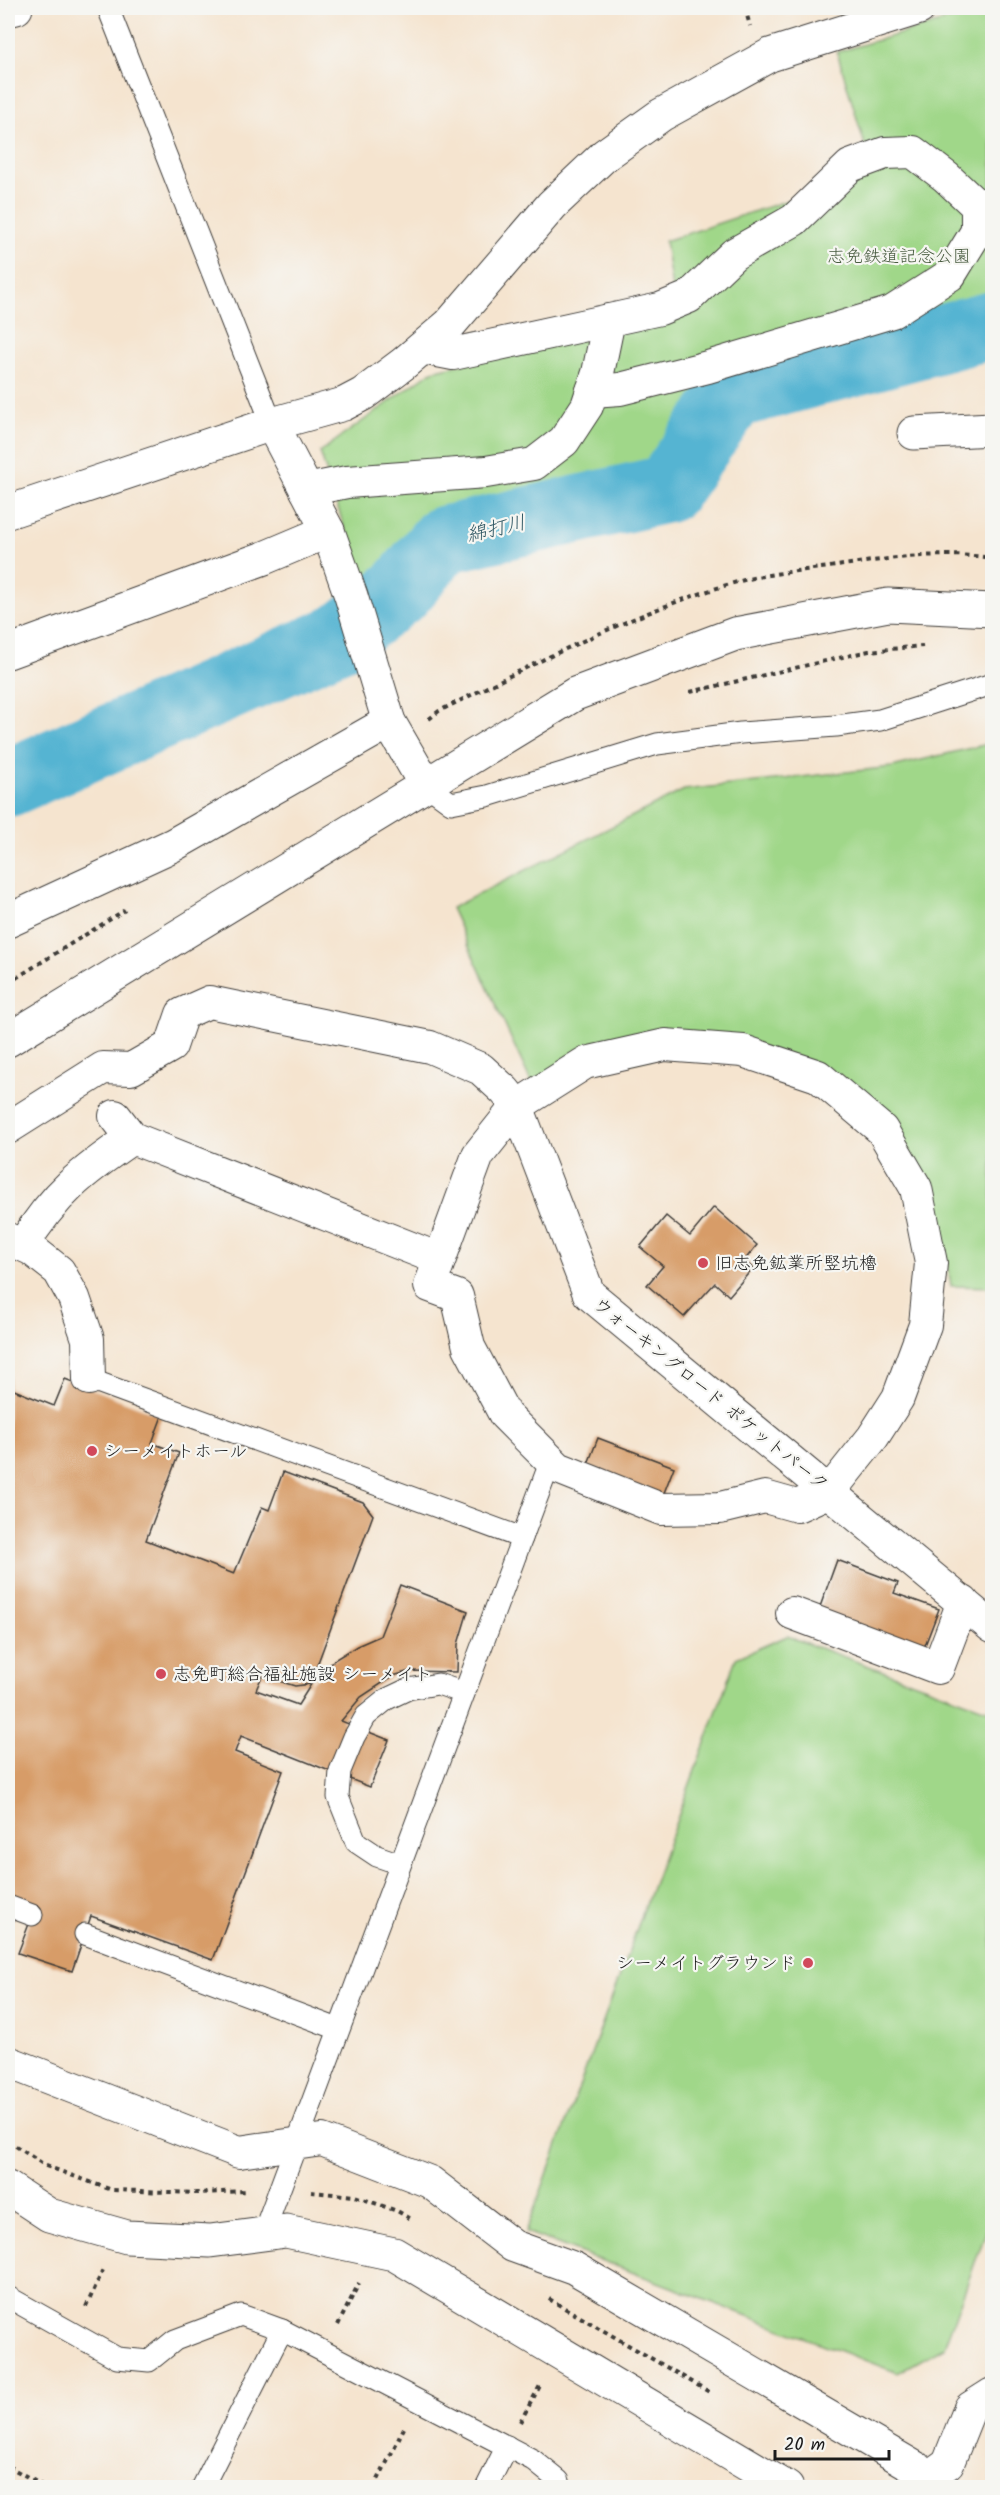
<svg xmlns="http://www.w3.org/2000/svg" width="1000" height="2495" font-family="Kalam,'Klee One',sans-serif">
<rect width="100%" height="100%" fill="#f6f6f2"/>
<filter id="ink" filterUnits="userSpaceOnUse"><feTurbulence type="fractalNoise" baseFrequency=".0167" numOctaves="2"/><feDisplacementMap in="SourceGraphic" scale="12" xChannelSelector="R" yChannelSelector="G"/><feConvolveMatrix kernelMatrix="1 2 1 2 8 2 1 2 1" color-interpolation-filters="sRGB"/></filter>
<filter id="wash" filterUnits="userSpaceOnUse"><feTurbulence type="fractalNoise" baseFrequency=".008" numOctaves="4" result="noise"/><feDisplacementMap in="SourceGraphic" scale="24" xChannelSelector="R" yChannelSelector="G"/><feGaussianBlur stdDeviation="1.35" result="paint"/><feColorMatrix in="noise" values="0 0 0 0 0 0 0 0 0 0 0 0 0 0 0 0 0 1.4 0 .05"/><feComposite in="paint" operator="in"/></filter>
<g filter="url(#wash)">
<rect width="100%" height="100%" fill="#f5e4cf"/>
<!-- green -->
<g fill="#a0d789" stroke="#5e7a52" stroke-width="1.5">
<polygon points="989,8 992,8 992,326 718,388 660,486 420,546 370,608 320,452 432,371 676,316 665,241 873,172 837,52"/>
<polygon points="992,743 992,1287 951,1286 937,1204 899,1134 739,1041 531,1082 451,908 684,790 892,767"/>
<polygon points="787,1636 992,1711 992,2216 944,2347 898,2373 526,2232 736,1658"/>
</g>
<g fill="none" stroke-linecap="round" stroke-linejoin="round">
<!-- river -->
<polyline stroke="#54b4d2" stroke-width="68" points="8,783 341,637 401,590 443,540 667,489 733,395 992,325"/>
</g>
<g id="blocks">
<!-- building -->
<g fill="#d79c67">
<polygon points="714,1207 757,1245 744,1261 753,1268 729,1296 715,1283 684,1317 647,1285 663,1266 640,1247 666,1216 690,1236"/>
<polygon points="8,1377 10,1379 9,1388 54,1406 65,1379 162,1416 152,1443 179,1453 146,1540 234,1574 262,1507 269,1510 283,1472 363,1502 373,1515 310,1684 295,1686 262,1676 256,1690 298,1705 313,1681 334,1660 357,1646 380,1636 400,1585 468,1611 458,1644 457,1672 410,1671 393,1676 361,1697 341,1721 389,1740 370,1787 241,1736 235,1752 283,1771 213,1960 91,1916 72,1971 18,1953 35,1908 8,1897"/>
<polygon points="598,1438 674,1467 662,1498 586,1469"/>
<polygon points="837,1560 898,1583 894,1593 939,1609 922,1653 817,1615"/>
</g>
</g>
</g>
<g filter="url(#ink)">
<use href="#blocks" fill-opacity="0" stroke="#3d3a37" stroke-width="1.5"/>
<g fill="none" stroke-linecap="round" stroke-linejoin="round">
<defs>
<g id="service">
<polyline points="108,8 272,424"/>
<polyline points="425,784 451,803 487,796 657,744 741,733 836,726 880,720 992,684"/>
<polyline points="89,1379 522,1538"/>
<polyline points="400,1864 377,1856 356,1842 338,1797 340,1771 354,1737 366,1716 387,1699 408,1689 438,1684 464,1693"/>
<polyline points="8,1906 32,1915"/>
<polyline points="85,1934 338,2029"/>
<polyline points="263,2234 551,1460"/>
<polyline points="8,2297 117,2358 149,2361 175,2340 241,2315 282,2330 533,2460 559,2481 560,2488"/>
<polyline points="202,2488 282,2330"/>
<polyline points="486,2488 507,2446"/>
</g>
<g id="pedestrian">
<polyline points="422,348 453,354 660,309 689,297 734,254 794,220 850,166 885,153 913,152 946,177 977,206 992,202"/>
<polyline points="592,391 620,389 708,367 892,312 950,275 977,231 977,206"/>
<polyline points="306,490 347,482 486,472 534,464 564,441 587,406 598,373 609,320"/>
<polygon points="665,1045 743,1051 818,1076 882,1130 916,1188 931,1263 925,1325 898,1398 873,1437 830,1491 797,1506 765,1497 720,1508 661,1509 558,1468 505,1415 469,1347 457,1296 430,1286 478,1155 517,1106 585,1063"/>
<polyline points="115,1116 132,1138 439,1259"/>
<polyline points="8,1128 103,1068 131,1069 171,1046 182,1014 209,1002 430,1047 481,1069 505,1091 517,1106 589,1294 992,1627"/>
<polyline points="8,1239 31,1249 59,1271 74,1298 88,1339 89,1379"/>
<path d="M23,1245c32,-52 59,-73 109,-107"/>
<polyline points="792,1613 938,1668 963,1602"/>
<polyline points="8,2062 239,2152 322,2140 430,2182 513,2246 574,2268 930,2476 948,2463 970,2408 992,2394"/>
</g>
<g id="minor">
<polyline points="8,10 16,8"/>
<polyline points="914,433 992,429"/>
<polyline points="8,512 272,424 328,531 351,596 389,722 425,784"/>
<polyline points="8,652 264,558 328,531"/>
<polyline points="8,921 173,845 389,722"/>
</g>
<g id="tertiary">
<polyline points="272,424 344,404 363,394 403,364 450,324 552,205 605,155 661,115 770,55 919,8"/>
<polyline points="8,1040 575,694 735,634 888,605 992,610"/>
<polyline points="8,2188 49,2215 127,2237 210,2241 286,2231 394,2254 787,2488"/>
</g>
</defs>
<!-- service casing -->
<use href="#service" stroke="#3d3a37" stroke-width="23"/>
<!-- pedestrian casing -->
<use href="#pedestrian" stroke="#3d3a37" stroke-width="34"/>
<!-- minor casing -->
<use href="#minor" stroke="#3d3a37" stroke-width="35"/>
<!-- tertiary casing -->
<use href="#tertiary" stroke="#3d3a37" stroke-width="35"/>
<!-- path -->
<g stroke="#3d3a37" stroke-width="4" stroke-dasharray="4.5 4.5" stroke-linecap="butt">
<polyline points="745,8 750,26"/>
<polyline points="690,692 869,651 923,646"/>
<path d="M429,719l10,-8c99,-49 198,-101 305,-131 32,-8 67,-10 99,-15 50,-7 99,-14 149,-7"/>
<polyline points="8,983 125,910"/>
<polyline points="8,2141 46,2166 112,2190 197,2193 247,2191"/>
<polyline points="311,2192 355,2196 397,2211 413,2220"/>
<polyline points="549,2299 711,2393"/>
<polyline points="86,2307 103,2270"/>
<polyline points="338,2325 359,2283"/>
<polyline points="520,2422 541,2384"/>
<polyline points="8,2466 47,2488"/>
<polyline points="374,2488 404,2428"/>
</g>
<!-- service -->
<use href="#service" stroke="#fff" stroke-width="21"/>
<!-- pedestrian -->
<use href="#pedestrian" stroke="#fff" stroke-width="32"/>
<!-- minor -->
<use href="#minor" stroke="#fff" stroke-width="33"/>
<!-- tertiary -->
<use href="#tertiary" stroke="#fff" stroke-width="33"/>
</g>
</g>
<!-- markers -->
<g fill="#d1495b" stroke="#f6f6f2" stroke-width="2">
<circle cx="703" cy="1263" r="6"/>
<circle cx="92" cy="1451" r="6"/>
<circle cx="161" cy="1674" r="6"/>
<circle cx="808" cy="1963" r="6"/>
</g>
<g text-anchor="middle" stroke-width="4.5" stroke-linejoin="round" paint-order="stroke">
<!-- park labels -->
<g font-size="18" fill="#4a5d42" stroke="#f6f6f2">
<text x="899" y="262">志免鉄道記念公園</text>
</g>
<!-- poi labels -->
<g font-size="18" fill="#1c1c1c" stroke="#f6f6f2" text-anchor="start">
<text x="715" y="1269">旧志免鉱業所竪坑櫓</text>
<text x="104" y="1457">シーメイトホール</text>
<text x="173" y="1680">志免町総合福祉施設 シーメイト</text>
<text x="796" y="1969" text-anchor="end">シーメイトグラウンド</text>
</g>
<!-- street labels -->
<g font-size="18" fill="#1c1c1c" stroke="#f6f6f2">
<text transform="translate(711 1394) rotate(39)" y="6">ウォーキングロード ポケットパーク</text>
</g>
<!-- water labels -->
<g font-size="20" font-style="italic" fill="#325965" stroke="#f6f6f2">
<text transform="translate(496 528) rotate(-13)" y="7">綿打川</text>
</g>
</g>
<!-- margin -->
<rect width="1000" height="2495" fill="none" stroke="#f6f6f2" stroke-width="30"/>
<!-- scale -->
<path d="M775 2450v9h114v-9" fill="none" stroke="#1c1c1c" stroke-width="3"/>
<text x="784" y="2450" font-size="18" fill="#1c1c1c" stroke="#f6f6f2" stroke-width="4.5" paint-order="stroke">20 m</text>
</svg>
